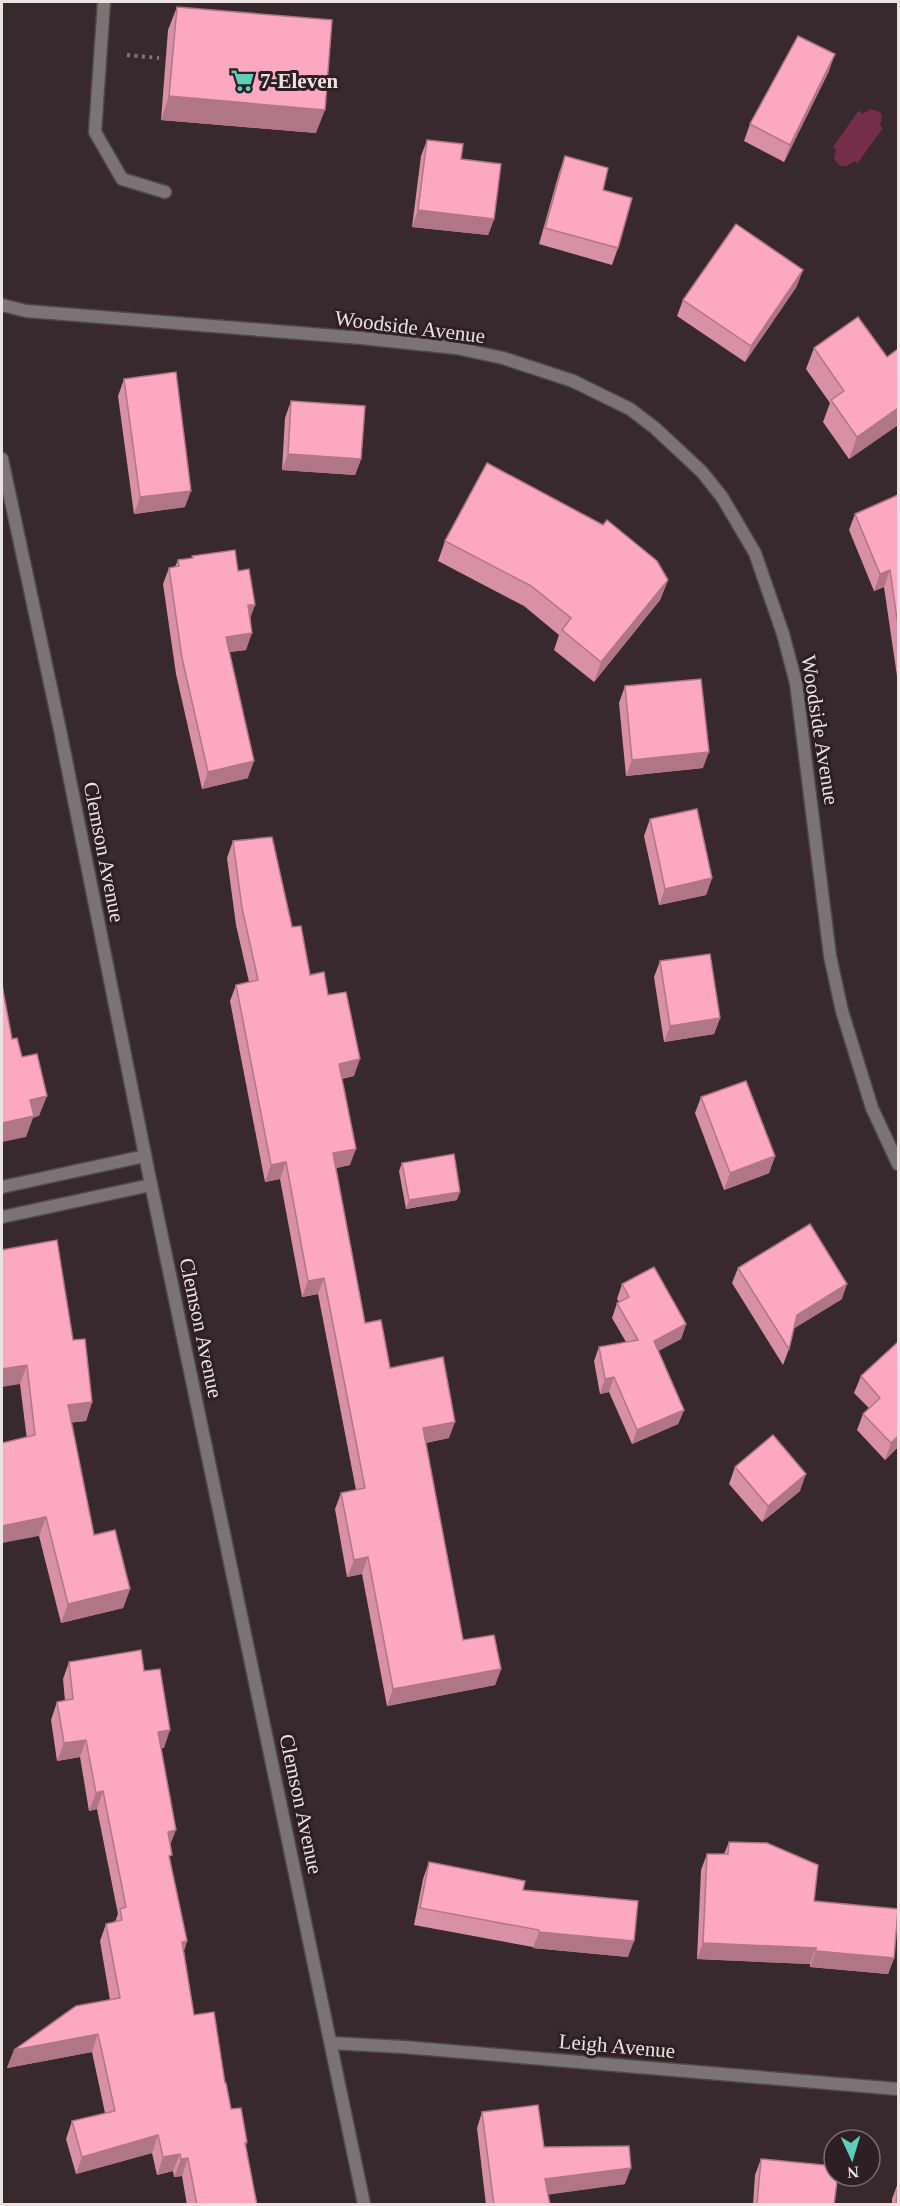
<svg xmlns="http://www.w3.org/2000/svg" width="900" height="2206" font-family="Georgia,serif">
<rect width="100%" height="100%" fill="#37292d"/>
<!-- water -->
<polygon fill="#742e47" points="870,109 880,112 882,116 880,126 883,128 857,164 855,161 846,166 840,166 834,159 836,150 833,147 859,110 862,114"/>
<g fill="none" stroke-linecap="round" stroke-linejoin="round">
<defs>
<g id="service">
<polyline points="104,2 95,132 122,179 165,192"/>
<polyline points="2,1187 145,1156"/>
<polyline points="2,1217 151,1185"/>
</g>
<g id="minor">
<polyline points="2,305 26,311 361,338 456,348 503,358 573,381 630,409 655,428 702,472 722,497 755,553 783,634 796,683 830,956 842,1011 872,1108 898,1164"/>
<polyline points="2,459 60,730 148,1170 364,2204"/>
<polyline points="331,2043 403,2047 898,2089"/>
</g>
</defs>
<!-- service casing -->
<use href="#service" stroke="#54474a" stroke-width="15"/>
<!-- minor casing -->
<use href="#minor" stroke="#54474a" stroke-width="15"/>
<!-- path -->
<polyline stroke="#827679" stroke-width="4" stroke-dasharray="3 4.5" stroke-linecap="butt" points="127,55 159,58"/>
<!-- service -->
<use href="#service" stroke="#7b7375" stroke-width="12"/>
<!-- minor -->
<use href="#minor" stroke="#7b7375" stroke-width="12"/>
</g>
<!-- wall -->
<g fill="#d890a5">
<polygon points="177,7 316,133 161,120 168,30"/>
<polygon points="829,71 784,162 744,141 750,124"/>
<polygon points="427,140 494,219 488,235 412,227 421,156"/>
<polygon points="565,156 603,190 618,248 612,265 539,244 559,173"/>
<polygon points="797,286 745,362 677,316 683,300"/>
<polygon points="814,348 887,357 898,349 898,425 849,459 823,422 830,403 806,369"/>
<polygon points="124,379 185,507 134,514 118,396"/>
<polygon points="291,401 361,459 355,475 282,470 285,418"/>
<polygon points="898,495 898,683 884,587 874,591 849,530 855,514"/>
<polygon points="445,541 668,580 660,600 594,682 554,650 559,635 524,606 438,561"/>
<polygon points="192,556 238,571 250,619 246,650 229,652 248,778 202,789 176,674 163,584 169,568 175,567 178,560 192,558"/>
<polygon points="625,686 703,768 626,776 619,703"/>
<polygon points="650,819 712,878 706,895 659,905 644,836"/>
<polygon points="233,841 292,927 310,975 328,995 354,1076 342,1079 350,1165 336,1168 365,1323 390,1368 449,1438 426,1443 463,1640 501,1669 495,1685 387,1706 362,1574 347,1577 335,1509 341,1493 356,1490 318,1294 302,1297 280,1179 265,1182 230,1001 236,985 249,982 236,925 227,858"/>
<polygon points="660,961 720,1018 714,1034 664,1042 654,977"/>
<polygon points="701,1097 775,1156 769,1173 724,1190 695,1113"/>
<polygon points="402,1163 457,1200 406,1209 399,1171"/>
<polygon points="2,1250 73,1340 92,1402 86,1421 71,1422 94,1535 130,1589 123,1608 61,1623 39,1536 20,1384"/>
<polygon points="738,1268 842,1299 793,1329 789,1349 783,1365 732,1283"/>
<polygon points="622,1284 686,1324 681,1339 658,1351 684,1410 678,1424 632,1444 609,1392 600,1394 594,1361 599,1347 626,1342 612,1318 617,1303 619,1302 617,1299"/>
<polygon points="898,1342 898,1447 885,1460 857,1430 863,1414 869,1408 854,1393 861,1376"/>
<polygon points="735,1467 800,1491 762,1522 729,1484"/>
<polygon points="69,1662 144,1671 164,1748 161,1748 170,1845 170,1861 187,1941 184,1951 194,2015 225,2083 231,2109 247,2142 246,2146 257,2205 187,2205 182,2176 174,2177 173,2171 157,2175 152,2153 76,2174 66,2139 72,2121 105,2113 92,2052 7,2068 14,2050 110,2000 100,1941 106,1924 115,1922 118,1914 97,1809 89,1811 80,1757 57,1761 51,1720 57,1702 65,1701 63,1679"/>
<polygon points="729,1842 894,1958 888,1974 810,1967 810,1964 697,1959 701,1870 707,1854 724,1854"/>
<polygon points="429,1862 523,1890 628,1957 533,1948 533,1947 414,1925 423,1879"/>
<polygon points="482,2112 544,2147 625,2184 548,2194 550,2205 486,2205 477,2128"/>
<polygon points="761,2159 834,2205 753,2205 755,2175"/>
<polygon points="898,2183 898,2205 892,2205 892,2199"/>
</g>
<!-- shaded-wall -->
<g fill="#b07686">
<polygon points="835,54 829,71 784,162 790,145"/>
<polygon points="169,96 325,110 316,133 161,120"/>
<polygon points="418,210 494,219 488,235 412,227"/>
<polygon points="803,270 797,286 745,362 751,346"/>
<polygon points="898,408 898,425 849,459 857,437"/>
<polygon points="288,454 361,459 355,475 282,470"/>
<polygon points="191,491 185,507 134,514 140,497"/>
<polygon points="890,570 884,587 874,591 880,574"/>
<polygon points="668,580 660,600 594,682 601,662"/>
<polygon points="248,605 255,605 249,622"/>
<polygon points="252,633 246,650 220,653 226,637"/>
<polygon points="709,752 703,768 626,776 632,760"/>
<polygon points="254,761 248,778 202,789 208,772"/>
<polygon points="712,878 706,895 659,905 665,889"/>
<polygon points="720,1018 714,1034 664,1042 670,1026"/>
<polygon points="360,1059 354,1076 333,1080 339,1064"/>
<polygon points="47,1096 39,1116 33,1118 26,1137 2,1142 2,1123 30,1100"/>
<polygon points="356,1149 350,1165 327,1170 333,1153"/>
<polygon points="775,1156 769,1173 724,1190 730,1173"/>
<polygon points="286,1162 280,1179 265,1182 271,1165"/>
<polygon points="460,1192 457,1200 406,1209 409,1200"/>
<polygon points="324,1278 318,1294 302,1297 308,1281"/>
<polygon points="847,1284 842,1299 791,1330 797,1315"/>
<polygon points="686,1324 681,1339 649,1356 654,1341"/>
<polygon points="27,1365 20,1384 2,1387 2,1369"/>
<polygon points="614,1377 609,1392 600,1394 605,1379"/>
<polygon points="92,1402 86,1421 61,1424 68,1405"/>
<polygon points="684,1410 678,1424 632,1444 637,1430"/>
<polygon points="455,1422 449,1438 417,1444 423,1428"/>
<polygon points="898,1436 898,1447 885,1460 891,1443"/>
<polygon points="806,1474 800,1491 762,1522 768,1506"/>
<polygon points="46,1517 39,1536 2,1543 2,1526"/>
<polygon points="368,1557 362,1574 347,1577 354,1560"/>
<polygon points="130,1589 123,1608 61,1623 68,1604"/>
<polygon points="501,1669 495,1685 387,1706 393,1689"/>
<polygon points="170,1730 164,1748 152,1750 158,1732"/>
<polygon points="86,1740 80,1757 57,1761 64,1743"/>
<polygon points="103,1791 97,1809 89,1811 96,1793"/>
<polygon points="176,1830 169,1848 168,1832"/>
<polygon points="539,1932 634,1941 628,1957 533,1948"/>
<polygon points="187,1941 181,1958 182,1942"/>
<polygon points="703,1943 816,1948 810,1964 697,1959"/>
<polygon points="816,1951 894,1958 888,1974 810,1967"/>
<polygon points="98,2034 92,2052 7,2068 14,2050"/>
<polygon points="158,2135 152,2153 76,2174 82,2157"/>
<polygon points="180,2154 173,2171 157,2175 163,2157"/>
<polygon points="188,2158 182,2176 174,2177 181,2159"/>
<polygon points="631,2168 625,2184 539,2196 545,2179"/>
</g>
<!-- building -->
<g fill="#fba8c0" stroke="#b07686" stroke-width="1.5">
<polygon points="177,7 332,20 325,110 169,96"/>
<polygon points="798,36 835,54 790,145 750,124"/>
<polygon points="427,140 463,144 461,159 501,164 494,219 418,210"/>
<polygon points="565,156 608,168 603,190 632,198 618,248 545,228"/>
<polygon points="736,224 803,270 751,346 683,300"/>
<polygon points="858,317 887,357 898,349 898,408 857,437 831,400 844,391 814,348"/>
<polygon points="176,372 191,491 140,497 124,379"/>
<polygon points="291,401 365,406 361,459 288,454"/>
<polygon points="487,463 603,525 607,520 657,561 668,580 601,662 562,630 571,618 531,586 445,541"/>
<polygon points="898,495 898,626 890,570 880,574 855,514"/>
<polygon points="235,550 238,571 249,569 255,605 248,605 252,633 226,637 254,761 208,772 182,658 169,568 179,566 178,560 193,558 192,556"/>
<polygon points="701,679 709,752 632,760 625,686"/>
<polygon points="697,809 712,878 665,889 650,819"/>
<polygon points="272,837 292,927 301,926 310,975 324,972 328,995 346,992 360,1059 339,1064 356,1149 333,1153 365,1323 381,1320 390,1368 443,1357 455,1422 423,1428 463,1640 494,1635 501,1669 393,1689 368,1557 354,1560 341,1493 365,1488 324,1278 308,1281 286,1162 271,1165 236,985 258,980 242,908 233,841"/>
<polygon points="710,954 720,1018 670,1026 660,961"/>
<polygon points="2,985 12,1039 17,1038 22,1057 37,1054 47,1096 30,1100 34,1116 2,1123"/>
<polygon points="746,1081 775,1156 730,1173 701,1097"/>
<polygon points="454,1154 460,1192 409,1200 402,1163"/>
<polygon points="810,1224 847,1284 797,1315 789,1349 738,1268"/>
<polygon points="57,1240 73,1340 85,1339 92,1402 68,1405 94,1535 115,1530 130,1589 68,1604 46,1517 2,1526 2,1443 35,1435 27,1365 2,1369 2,1250"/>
<polygon points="654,1267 686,1324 654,1341 684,1410 637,1430 614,1377 605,1379 599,1347 638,1340 617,1303 629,1297 622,1284"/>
<polygon points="898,1342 898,1436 891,1443 863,1414 880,1398 861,1376"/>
<polygon points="773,1435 806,1474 768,1506 735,1467"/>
<polygon points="141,1650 144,1671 160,1669 170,1730 158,1732 176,1830 168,1832 172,1855 169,1856 187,1941 182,1942 194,2015 214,2012 225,2083 226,2083 231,2109 241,2108 247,2142 245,2143 257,2205 197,2205 188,2158 181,2159 180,2154 163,2157 158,2135 82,2157 72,2121 115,2111 98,2034 14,2050 76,2006 120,1998 106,1924 122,1920 120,1909 126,1907 103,1791 96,1793 86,1740 64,1743 57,1702 73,1699 69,1662"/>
<polygon points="729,1842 767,1843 818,1865 814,1901 898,1909 894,1958 816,1951 816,1948 703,1943 707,1854 728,1854"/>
<polygon points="429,1862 525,1881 523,1890 638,1901 634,1941 539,1932 539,1930 420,1908"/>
<polygon points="538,2105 544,2147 629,2146 631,2168 545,2179 550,2205 494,2205 482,2112"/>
<polygon points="761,2159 834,2166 834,2176 837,2176 837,2181 834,2205 757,2205"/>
<polygon points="898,2183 898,2205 896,2205"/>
</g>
<!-- icons -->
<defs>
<symbol id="supermarket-bare" viewBox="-9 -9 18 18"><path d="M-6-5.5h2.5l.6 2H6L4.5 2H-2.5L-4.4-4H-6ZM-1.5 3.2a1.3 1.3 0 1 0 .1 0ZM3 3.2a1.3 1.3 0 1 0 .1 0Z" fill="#5ccebb" stroke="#2d1f23" stroke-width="2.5" paint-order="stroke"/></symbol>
</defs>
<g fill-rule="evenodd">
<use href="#supermarket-bare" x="226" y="64" width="33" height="33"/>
</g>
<g text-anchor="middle" stroke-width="6" stroke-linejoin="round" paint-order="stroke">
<!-- poi labels -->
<g font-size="21" font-weight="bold" fill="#ece2e4" stroke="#2d1f23" text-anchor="start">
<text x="260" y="88">7-Eleven</text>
</g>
<!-- street labels -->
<g font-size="21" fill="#ece2e4" stroke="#2d1f23">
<text transform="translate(410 327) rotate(7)" y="7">Woodside Avenue</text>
<text transform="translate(820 730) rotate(81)" y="7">Woodside Avenue</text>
<text transform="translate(104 852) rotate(79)" y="7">Clemson Avenue</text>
<text transform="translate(201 1328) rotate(78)" y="7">Clemson Avenue</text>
<text transform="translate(301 1804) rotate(78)" y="7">Clemson Avenue</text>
<text transform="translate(617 2046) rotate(5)" y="7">Leigh Avenue</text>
</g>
</g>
<!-- border -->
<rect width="900" height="2206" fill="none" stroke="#ece2e4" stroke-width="6"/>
<!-- north arrow -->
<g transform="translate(852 2158) rotate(176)"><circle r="28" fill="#2d1f23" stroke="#796d70" stroke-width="1.5"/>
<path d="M0-4.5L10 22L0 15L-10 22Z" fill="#5ccebb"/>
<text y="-9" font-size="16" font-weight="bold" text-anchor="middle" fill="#ece2e4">N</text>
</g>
</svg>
